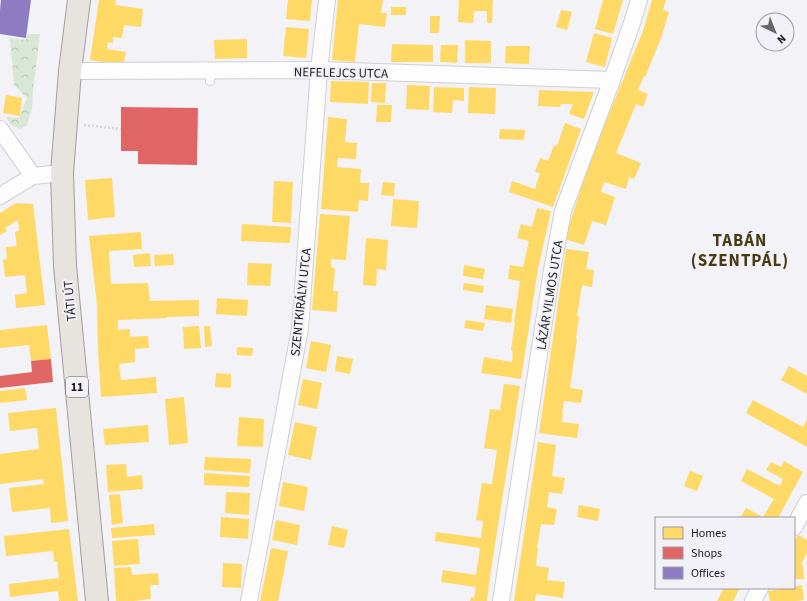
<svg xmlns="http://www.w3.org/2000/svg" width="807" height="601" font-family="'Source Sans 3',sans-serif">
<defs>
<pattern id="forest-crowns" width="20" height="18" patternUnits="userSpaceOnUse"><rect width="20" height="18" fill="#d9e7d7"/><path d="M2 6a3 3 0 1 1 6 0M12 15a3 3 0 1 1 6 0" fill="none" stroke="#bac6b8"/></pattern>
</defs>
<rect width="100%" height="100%" fill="#f3f2f6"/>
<!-- forest -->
<polygon fill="url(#forest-crowns)" points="28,34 40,34 33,90 32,109 27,125 20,129 10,124 6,117 19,118 27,98 14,85 10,38 26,40"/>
<!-- homes -->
<g fill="#ffd966">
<polygon points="99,0 116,0 115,5 143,9 141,27 124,25 122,38 113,37 113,43 108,42 107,49 126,52 123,65 90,60"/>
<polygon points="288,0 312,0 310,21 286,19"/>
<polygon points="338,0 383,0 381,13 387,13 385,27 359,24 355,62 332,60"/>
<polygon points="459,0 493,0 492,23 487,23 487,11 474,11 473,23 458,22"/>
<polygon points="603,0 623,0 613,34 595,29"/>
<polygon points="652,0 666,0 663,10 669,12 661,38 645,77 644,76 638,90 648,94 643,107 636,104 616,153 641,163 634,179 629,177 626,189 604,182 601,192 615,197 606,225 592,221 584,245 565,239 589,163 643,31"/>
<rect x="391" y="7" width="15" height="8"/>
<polygon points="561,10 572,12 567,30 556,27"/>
<polygon points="430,16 440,16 439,33 430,33"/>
<polygon points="286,27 309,29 306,58 283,56"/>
<polygon points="594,33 612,38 605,67 586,62"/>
<polygon points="247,39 247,58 215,59 214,40"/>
<polygon points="465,40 491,41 491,63 465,63"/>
<polygon points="392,44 433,45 433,62 391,62"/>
<polygon points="441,45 458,45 457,63 440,62"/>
<polygon points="506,46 530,46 529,64 505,63"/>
<polygon points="331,81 369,82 368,104 330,102"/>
<polygon points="372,83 386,83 385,103 371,102"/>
<polygon points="407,85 430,86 429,110 406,109"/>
<polygon points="434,87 464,88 464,101 453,100 452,113 433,112"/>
<polygon points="469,87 496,88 495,114 468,113"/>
<polygon points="539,90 561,91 594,92 584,119 569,114 573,104 561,104 560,107 538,106"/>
<polygon points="6,95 22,98 20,116 3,113"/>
<polygon points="377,105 392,105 391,122 376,122"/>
<polygon points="328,117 347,119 345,142 357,143 356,159 338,158 337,167 361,169 360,183 369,183 368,201 359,200 358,212 321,209"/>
<polygon points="565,123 581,129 553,207 509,192 512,181 535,189 540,173 535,172 540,158 548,161 554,145 557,146"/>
<polygon points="500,129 525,130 524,140 499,139"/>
<polygon points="112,178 115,217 88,220 85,180"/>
<polygon points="274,181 293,182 291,223 272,222"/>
<polygon points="383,182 395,183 394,196 381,195"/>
<polygon points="393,199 419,201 417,228 391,226"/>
<polygon points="16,203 33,204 45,305 16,308 15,295 27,293 25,275 5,277 3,260 7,259 6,247 17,246 15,232 19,231 18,220 5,228 7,231 0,235 0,213"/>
<polygon points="537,208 551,211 538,269 521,379 481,373 484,357 512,362 513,351 511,350 515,323 514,323 520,281 508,279 510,265 523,267 529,241 517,238 521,224 532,227"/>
<polygon points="320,214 350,216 346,260 331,259 331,267 335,268 333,291 338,291 337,312 312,310"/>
<polygon points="242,224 291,227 290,243 241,241"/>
<polygon points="141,232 142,249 109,251 111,284 148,283 150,301 199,300 199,316 167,317 167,318 118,320 118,330 130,329 130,337 148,336 149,348 135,349 135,362 119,364 121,380 156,377 157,393 101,397 98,350 97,304 89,236"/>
<polygon points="366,238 388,240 386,270 377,269 376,286 363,285"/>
<polygon points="566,249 589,252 586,269 594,270 592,287 582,285 577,316 579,317 576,339 577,339 570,388 583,390 581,403 564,401 562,414 563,414 562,422 579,424 577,438 539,433"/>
<polygon points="150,253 151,266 134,267 133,255"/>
<polygon points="173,254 174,265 155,266 154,255"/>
<polygon points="248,263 272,264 270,286 247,285"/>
<polygon points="464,265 485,269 483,279 463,276"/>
<polygon points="464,283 484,286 483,293 463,290"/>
<polygon points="217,298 248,300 247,316 216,314"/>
<polygon points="486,305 513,309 511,323 484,319"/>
<polygon points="466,320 485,323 483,331 464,328"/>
<polygon points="47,325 51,359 31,361 29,345 0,348 0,330"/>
<polygon points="199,326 201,348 184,349 183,327"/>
<polygon points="204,326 210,326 212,346 205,347"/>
<polygon points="311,341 331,345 326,372 306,368"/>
<polygon points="237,347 253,348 252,356 237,355"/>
<polygon points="337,356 353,359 350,374 335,371"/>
<polygon points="789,366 807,376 807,394 781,380"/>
<polygon points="216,373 231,374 231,388 215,387"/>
<polygon points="303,379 322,383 317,409 298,405"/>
<polygon points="504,384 520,386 490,577 487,601 470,601 471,597 474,598 476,587 441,582 443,570 476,575 480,548 435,541 436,532 481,538 483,521 476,520 482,483 492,484 497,450 484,448 490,409 500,410"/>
<polygon points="25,388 27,400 0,403 0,391"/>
<polygon points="184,397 188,443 169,445 165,399"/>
<polygon points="753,400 803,427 807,419 807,447 746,413"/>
<polygon points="56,408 68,521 51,523 50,508 12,512 9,488 44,484 43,479 0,484 0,454 39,449 37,428 10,431 8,413"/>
<polygon points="239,417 264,419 263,447 237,446"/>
<polygon points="295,422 317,427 311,460 288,455"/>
<polygon points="148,425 149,442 105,445 103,429"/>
<polygon points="538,442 556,445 552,476 565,478 562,494 549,492 547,507 557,509 554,525 541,524 537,548 538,548 536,566 549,568 547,580 565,582 563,598 536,594 535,601 514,601"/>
<polygon points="205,457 251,459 250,473 204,470"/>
<polygon points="784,461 803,472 778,518 740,518 746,508 763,517 774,499 741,481 747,469 780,486 783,479 766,470 771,462 781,467"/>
<polygon points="126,464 127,477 142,475 143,489 108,492 106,465"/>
<polygon points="690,471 703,476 697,491 684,486"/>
<polygon points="204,473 250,476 249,487 204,485"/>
<polygon points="283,482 308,487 304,511 279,506"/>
<polygon points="226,492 250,493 249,515 225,513"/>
<polygon points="120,494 123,523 112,525 109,495"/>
<polygon points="579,505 600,509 598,521 577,517"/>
<polygon points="221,517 249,519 248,539 220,537"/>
<polygon points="276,520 300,525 297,545 272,540"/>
<polygon points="154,524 155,535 112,538 111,528"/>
<polygon points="332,526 348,530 344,548 328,545"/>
<polygon points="69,529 78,601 59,601 58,591 10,597 9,584 59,578 57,561 54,562 53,551 6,556 4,536"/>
<polygon points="798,535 807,540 807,553 801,564 803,565 804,579 794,579 794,542"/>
<polygon points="138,539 140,564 114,566 112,541"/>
<polygon points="271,548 288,551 278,601 260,601"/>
<polygon points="223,563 242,564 241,588 222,587"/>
<polygon points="131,567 132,575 158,573 159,585 150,585 151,599 134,601 116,601 114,568"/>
<polygon points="802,585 804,600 797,601 770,601 768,591 786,588 794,588 794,587"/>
<polygon points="724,588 740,588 733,601 717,601"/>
</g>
<!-- shops -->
<g fill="#e06666">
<polygon points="121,107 198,108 197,165 138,164 138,151 121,151"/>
<polygon points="51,359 53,382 0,388 0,376 32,372 31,361"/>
</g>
<!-- offices -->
<polygon fill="#8e7cc3" points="1,0 31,0 26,38 0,34 0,10"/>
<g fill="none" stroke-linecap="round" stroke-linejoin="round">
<defs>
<polyline id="service" points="210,71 210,81"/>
<g id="minor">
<polyline points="70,71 319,70 612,80"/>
<polyline points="0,129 33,176"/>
<polyline points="0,196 33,176 62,173"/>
<polyline points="794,527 807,503"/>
<polyline points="249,601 300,329 319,70 327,0"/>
<polyline points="501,601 552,270 563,211 612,80 633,20 639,0"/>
<polyline points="753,601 760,588"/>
</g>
<polyline id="primary" points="79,0 70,71 62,173 65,266 97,601"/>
</defs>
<!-- service casing -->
<use href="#service" stroke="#d0cfd2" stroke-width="10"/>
<!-- minor casing -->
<use href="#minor" stroke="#d0cfd2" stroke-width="18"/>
<!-- primary casing -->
<use href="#primary" stroke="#a69e99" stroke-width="24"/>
<!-- path -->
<polyline stroke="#d7d7d8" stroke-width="2.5" stroke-dasharray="2 2" stroke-linecap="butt" points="84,125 121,129"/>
<!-- service -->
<use href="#service" stroke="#fdfdfe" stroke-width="8"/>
<!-- minor -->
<use href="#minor" stroke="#fdfdfe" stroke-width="16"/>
<!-- primary -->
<use href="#primary" stroke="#e7e3de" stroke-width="22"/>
</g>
<g text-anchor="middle" stroke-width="4" stroke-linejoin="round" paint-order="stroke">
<!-- shield labels -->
<rect fill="#f2f1f7" stroke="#5c5b5e" stroke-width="1" x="66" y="377" width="22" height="20" rx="3"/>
<g font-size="12" font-weight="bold" fill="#1b1b1d">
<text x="77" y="391">11</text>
</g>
<!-- street labels -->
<g font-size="13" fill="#1b1b1d" stroke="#f2f1f7">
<text transform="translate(341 72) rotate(1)" y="5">NEFELEJCS UTCA</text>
<text transform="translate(549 295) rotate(-81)" y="5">LÁZÁR VILMOS UTCA</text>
<text transform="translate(69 301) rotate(-95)" y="5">TÁTI ÚT</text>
<text transform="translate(300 302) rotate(-84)" y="5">SZENTKIRÁLYI UTCA</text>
</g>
<!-- district labels -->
<g font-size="17" font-weight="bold" letter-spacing="1" fill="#473b12" stroke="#f2f1f7">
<text x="740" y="246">TABÁN<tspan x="740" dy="20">(SZENTPÁL)</tspan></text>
</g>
</g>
<!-- legend -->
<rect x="655" y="517" width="140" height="72" fill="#f2f1f7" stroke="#9c9ba0"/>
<rect x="663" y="527" width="20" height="12" fill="#ffd966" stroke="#9c9ba0"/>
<text x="691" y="537" font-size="12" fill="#1b1b1d">Homes</text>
<rect x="663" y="547" width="20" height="12" fill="#e06666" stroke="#9c9ba0"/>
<text x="691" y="557" font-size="12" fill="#1b1b1d">Shops</text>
<rect x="663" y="567" width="20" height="12" fill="#8e7cc3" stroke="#9c9ba0"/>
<text x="691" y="577" font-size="12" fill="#1b1b1d">Offices</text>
<!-- north arrow -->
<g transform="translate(775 32) rotate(137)"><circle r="19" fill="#f2f1f7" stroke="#9c9ba0"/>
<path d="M0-3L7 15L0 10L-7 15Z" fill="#676669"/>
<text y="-6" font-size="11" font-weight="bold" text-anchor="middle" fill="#1b1b1d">N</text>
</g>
</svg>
